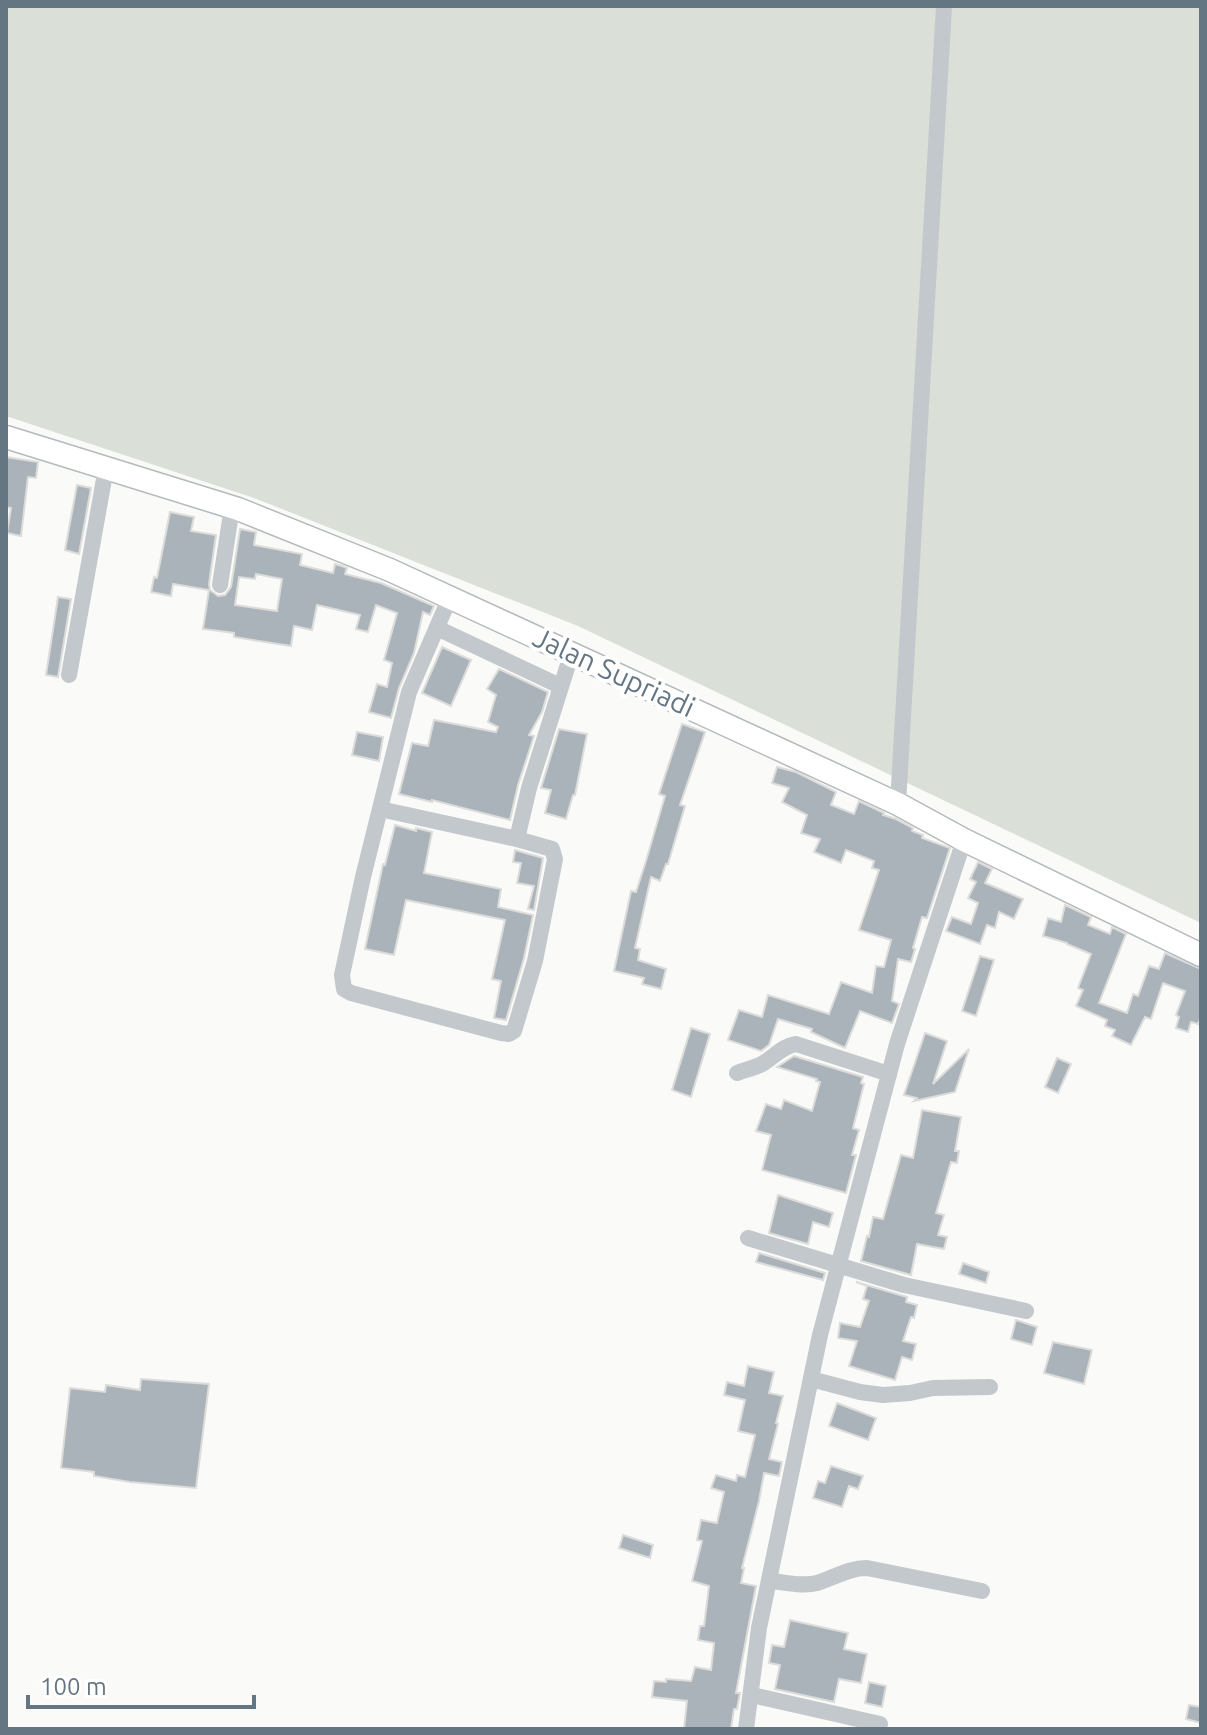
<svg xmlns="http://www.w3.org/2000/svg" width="1207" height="1735" font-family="Ubuntu,sans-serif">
<rect width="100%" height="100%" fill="#fafaf8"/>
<!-- green -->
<polygon fill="#dadfd7" points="6,6 1201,6 1201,923 578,626 254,498 6,416"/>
<!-- building -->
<g fill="#aab3b9" stroke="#dcdcda" stroke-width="2" fill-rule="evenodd">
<polygon points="6,457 38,462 36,478 28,477 21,536 7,533 11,508 6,507"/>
<polygon points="77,485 91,488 79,554 65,550"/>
<path d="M170,512l24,5 -3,14 25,4 -7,49 1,6 8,6 7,-1 6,-8 9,-58 16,3 -2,13 48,9 -2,11 33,8 2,-9 7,2 5,2 -2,6 36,9 53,23 -4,9 -7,-3 -9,41 -15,35 -8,30 -22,-6 8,-28 10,3 5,-24 -8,-3 13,-47 -21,-8 -8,27 -12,-3 4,-14 -43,-10 -5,25 -18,-4 -3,20 -57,-9v-4l-31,-4 6,-39 -36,-6 -2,12 -20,-4 3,-15 3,1zM256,574l26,5 -5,32 -42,-6 4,-28 16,2z"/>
<polygon points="58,597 71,599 58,677 46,675"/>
<polygon points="442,647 471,660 451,706 422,693"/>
<polygon points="499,669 548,692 542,712 529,735 534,736 518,785 510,820 432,800 432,802 399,794 412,743 428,746 434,720 496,732 498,727 488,722 496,695 487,689"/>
<polygon points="682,724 705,732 680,805 685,806 668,864 666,864 660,881 651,877 635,948 640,949 638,960 666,969 661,989 642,984 644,978 614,971 631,891 636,892 646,861 665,796 659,794"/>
<polygon points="559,729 587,734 575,795 573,795 566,819 545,813 551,790 541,788"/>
<polygon points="357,732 383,737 379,761 352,755"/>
<polygon points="777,767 796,772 836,792 831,805 854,814 859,801 884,813 883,815 896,819 913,828 912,831 923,835 922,838 950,848 927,918 922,917 913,948 915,949 911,962 898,959 892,1001 899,1004 892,1023 860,1011 845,1048 811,1032 812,1029 778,1019 769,1045 761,1051 728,1040 739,1010 762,1017 768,995 829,1014 841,982 872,993 876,966 884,967 891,940 859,930 879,870 872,868 874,861 846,850 841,863 814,852 820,839 801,833 807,815 782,802 789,788 772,783"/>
<polygon points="395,825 416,831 416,828 432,832 424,873 501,889 498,907 533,915 524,958 506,1020 494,1018 501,981 492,979 505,920 406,900 394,955 365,949 383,864 385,865"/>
<polygon points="515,850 543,858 534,910 528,909 534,886 517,883 521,863 513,862"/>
<polygon points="978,862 992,869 985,883 1023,899 1014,919 999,912 995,928 987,925 980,944 946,931 952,917 971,924 978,903 968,898 976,882 970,879"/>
<polygon points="1065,905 1091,917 1088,925 1110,934 1112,927 1126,934 1099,1003 1127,1013 1133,994 1138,996 1149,966 1159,969 1165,953 1201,969 1201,1017 1198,1024 1191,1022 1188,1032 1176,1028 1179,1017 1176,1015 1185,991 1163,983 1151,1019 1145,1017 1131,1045 1112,1036 1115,1030 1105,1026 1107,1020 1076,1006 1083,990 1078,988 1091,954 1067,944 1067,943 1043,936 1048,918 1061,922"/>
<polygon points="980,956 994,960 976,1016 962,1011"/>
<polygon points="691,1028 710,1034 691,1097 672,1090"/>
<polygon points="925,1033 947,1041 933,1084 969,1049 955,1092 914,1101 917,1098 904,1095"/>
<polygon points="794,1056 863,1077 861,1083 864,1084 853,1128 859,1130 852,1155 856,1155 846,1193 762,1170 771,1135 756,1131 766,1104 781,1109 784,1100 812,1111 820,1082 816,1081 817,1079 777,1067"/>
<polygon points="1057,1058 1071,1064 1058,1093 1045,1087"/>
<polygon points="922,1110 961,1117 955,1151 959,1151 957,1163 951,1162 936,1213 944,1215 938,1235 947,1237 944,1249 917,1244 911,1275 861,1261 867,1236 869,1237 873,1217 883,1219 901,1155 913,1158"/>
<polygon points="778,1195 833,1213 829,1227 813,1222 808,1244 769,1233"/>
<polygon points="759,1253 825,1273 823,1280 756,1262"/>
<polygon points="963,1263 989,1272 986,1283 959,1274"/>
<polygon points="856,1282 907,1297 906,1302 917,1305 914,1318 911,1317 903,1341 916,1344 912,1360 902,1357 895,1380 849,1366 857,1341 838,1338 840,1323 860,1327 869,1301 863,1299 867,1286"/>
<polygon points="1016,1320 1037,1327 1032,1345 1011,1339"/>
<polygon points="1053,1342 1092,1350 1084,1384 1044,1373"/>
<polygon points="748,1366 774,1372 769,1393 783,1396 776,1423 778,1424 769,1459 782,1462 779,1476 764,1473 759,1501 742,1568 744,1568 741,1583 756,1586 736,1693 740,1693 737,1709 734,1709 731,1729 684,1729 687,1701 652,1697 654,1681 666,1682 666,1679 691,1681 695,1667 711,1670 714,1643 698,1640 700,1626 704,1626 709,1586 692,1581 702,1541 697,1540 701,1520 717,1523 724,1492 711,1488 716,1475 736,1481 737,1475 745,1477 755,1435 738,1431 745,1400 724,1395 727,1382 744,1386"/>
<polygon points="141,1379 209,1384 196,1488 130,1482 94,1476 94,1472 61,1468 70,1388 105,1392 106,1385 140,1390"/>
<polygon points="837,1403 876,1418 868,1440 829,1426"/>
<polygon points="831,1466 863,1476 858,1489 849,1486 842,1507 813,1498 818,1481 825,1483"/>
<polygon points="623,1535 653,1545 650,1558 619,1548"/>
<polygon points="790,1620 848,1633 844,1649 867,1654 861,1683 839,1679 834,1702 775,1689 780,1665 769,1663 772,1645 784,1647"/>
<polygon points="869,1682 886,1686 882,1707 865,1703"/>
<polygon points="1189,1705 1201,1707 1201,1723 1186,1719"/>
</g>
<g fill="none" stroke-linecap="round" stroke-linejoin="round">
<defs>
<polyline id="major" points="6,437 238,509 390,570 898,804 964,840 1201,955"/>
</defs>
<!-- major casing -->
<use href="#major" stroke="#b5babe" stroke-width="25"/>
<!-- minor -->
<g stroke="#c3c8cc" stroke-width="16">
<polyline points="220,585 232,507"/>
<polyline points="450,597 409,692 363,877 342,975 344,989 351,993 501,1033 509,1034 514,1031 535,961 555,859 552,849 517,839"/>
<polyline points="437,628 560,686"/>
<polyline points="69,675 106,468"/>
<polyline points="898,804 944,6"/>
<polyline points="380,809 517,839 529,788 572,652"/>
<path d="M737,1073c8,-3 17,-5 25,-9 12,-7 20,-18 34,-20l93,30"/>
<polyline points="748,1238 904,1285 1026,1311"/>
<polyline points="811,1379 860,1392 883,1395 910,1393 933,1388 990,1387"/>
<path d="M770,1581c15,1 32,6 47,2 17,-5 31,-15 50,-15l115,23"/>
<polyline points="752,1695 880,1724"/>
<polyline points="746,1729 759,1628 820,1335 897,1044 964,840"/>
</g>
<!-- major -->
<use href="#major" stroke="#fff" stroke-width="22"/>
</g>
<g text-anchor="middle" stroke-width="8" stroke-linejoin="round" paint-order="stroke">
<!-- street labels -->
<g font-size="28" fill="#657683" stroke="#fff">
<text transform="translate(614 672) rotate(25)" y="10">Jalan Supriadi</text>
</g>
</g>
<!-- border -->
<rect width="1207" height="1735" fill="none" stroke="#657683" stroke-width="16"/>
<!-- scale -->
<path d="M28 1695v12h226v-12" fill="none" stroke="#657683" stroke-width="4"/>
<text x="40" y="1695" font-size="24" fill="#657683" stroke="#ffffff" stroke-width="6" paint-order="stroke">100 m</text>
</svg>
